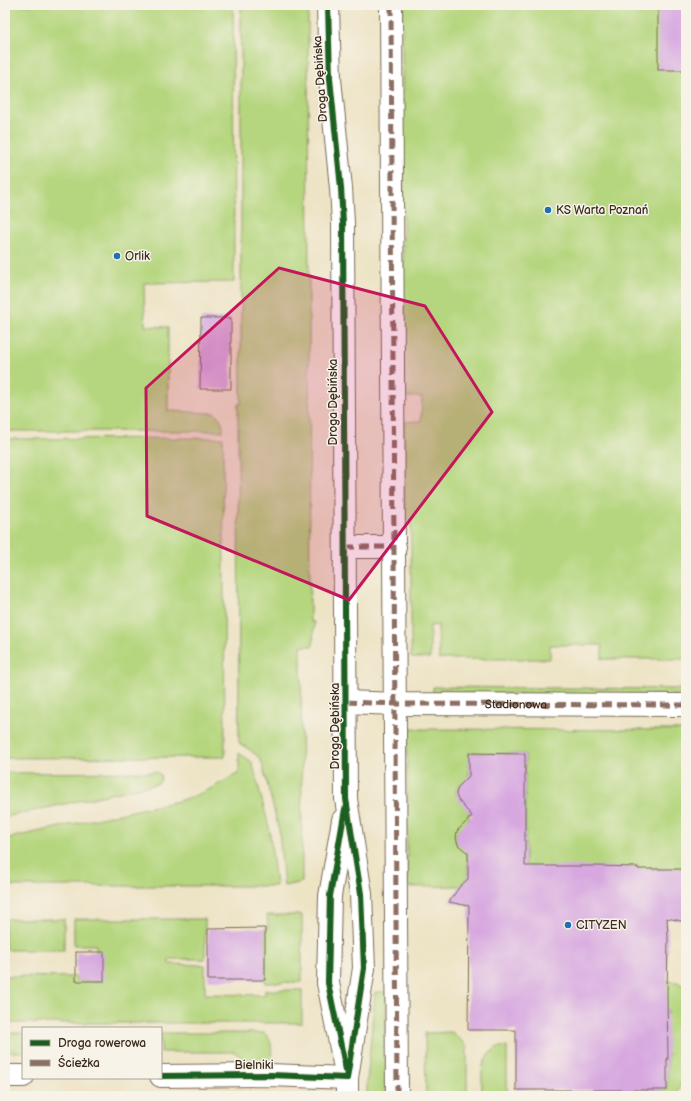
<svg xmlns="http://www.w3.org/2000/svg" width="691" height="1101" font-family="'Balsamiq Sans',sans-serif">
<rect width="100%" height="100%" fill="#f7f3e8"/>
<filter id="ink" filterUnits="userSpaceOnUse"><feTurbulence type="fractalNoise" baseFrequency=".025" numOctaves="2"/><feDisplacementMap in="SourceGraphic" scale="8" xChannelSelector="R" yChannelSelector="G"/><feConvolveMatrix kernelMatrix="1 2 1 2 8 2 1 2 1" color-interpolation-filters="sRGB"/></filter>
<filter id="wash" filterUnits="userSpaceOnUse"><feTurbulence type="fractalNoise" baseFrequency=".012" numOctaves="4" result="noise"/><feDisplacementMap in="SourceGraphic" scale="16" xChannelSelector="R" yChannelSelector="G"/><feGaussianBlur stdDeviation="0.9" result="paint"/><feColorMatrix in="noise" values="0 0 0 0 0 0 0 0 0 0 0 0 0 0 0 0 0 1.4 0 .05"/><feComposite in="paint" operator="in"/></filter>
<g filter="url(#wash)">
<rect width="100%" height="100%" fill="#ede3c5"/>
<!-- green -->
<g fill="#b5d67e" stroke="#78804e">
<path d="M5,5h228l1,277 -90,1 1,43 23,1v84l46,2c7,5 9,9 9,18h-218z"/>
<path d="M241,5h67l2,617h4l-1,24h-12l1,236 -18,4 -5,-56 -17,-67c-5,-10 -14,-14 -23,-20l-1,-339h3z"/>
<polygon points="402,5 686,5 686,659 602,659 602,645 550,645 550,659 439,659 438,625 430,626 430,658 411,658 411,520 405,519 404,422 421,421 422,397 404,397"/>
<polygon points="223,438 225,757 5,758 5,439"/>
<polygon points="433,687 686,689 686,695 433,693"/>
<path d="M407,729l279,1v139h-48v-3h-3l-1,3 -109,-3v-112l-56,-1v28c-17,3 -17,20 0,25v18c-17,4 -18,22 -1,26v29l-8,7 -53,1z"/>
<polygon points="239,753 252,762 269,827 276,886 5,886 5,839 178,801 194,796 210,789 239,773"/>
<polygon points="156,772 160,774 161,777 160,782 156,784 5,817 5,773"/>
<polygon points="267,915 302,915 302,982 265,983 265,928 268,928"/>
<rect x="5" y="919" width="59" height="31"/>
<polygon points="74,919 205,919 205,959 169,959 169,964 205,965 205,994 265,995 265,990 302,990 302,1023 5,1023 5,976 76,977 76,981 104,981 96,952 96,945 74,945"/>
<polygon points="666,981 677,982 686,987 686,1075 675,1096 648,1096 648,1090 667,1090 667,1059 668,1058 668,1054 667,1054 666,1014 668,1014 668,1010 666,1010"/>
<polygon points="375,992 386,992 386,1096 367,1096 367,1083"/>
<polygon points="452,1032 467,1046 467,1096 426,1096 425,1033"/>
<rect x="5" y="1033" width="18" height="19"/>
<path d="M161,1033h103c10,7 7,20 7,31h-22l-14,-12h-74z"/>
<path d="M498,1047h9v49h-25c0,-21 -4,-37 16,-49z"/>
</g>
<g id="blocks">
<!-- building -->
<g fill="#d7a8e0">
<rect x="658" y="5" width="28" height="65"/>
<polygon points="201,318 231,318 231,389 200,389"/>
<polygon points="469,753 525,754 525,866 594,866 638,867 638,869 686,869 686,922 667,918 668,937 667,994 668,1059 667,1059 667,1090 516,1090 516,1030 468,1030 469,906 449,902 460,886 468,879 468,853 458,845 456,838 457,831 472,816 458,800 456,794 458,787 469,776"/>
<polygon points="265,928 265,980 208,980 208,929"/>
<rect x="76" y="952" width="28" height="29"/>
</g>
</g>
</g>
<g filter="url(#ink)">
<use href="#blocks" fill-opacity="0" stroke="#796b58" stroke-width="1"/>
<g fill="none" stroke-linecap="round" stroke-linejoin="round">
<defs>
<g id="street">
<polyline points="391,5 397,1096"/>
<polyline points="345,547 395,547"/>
<path id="s1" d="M346,702l50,2 290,1"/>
<polyline points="5,1076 23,1076"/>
<polyline points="161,1076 270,1075 347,1078"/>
</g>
<g id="secondary">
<polyline points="328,5 330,79 341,188 343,223 346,799 361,894 364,968 347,1078 347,1096"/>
<polyline points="343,820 330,896 328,983 344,1063"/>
</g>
</defs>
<!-- street casing -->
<use href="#street" stroke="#796b58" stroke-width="24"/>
<!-- secondary casing -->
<use href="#secondary" stroke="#796b58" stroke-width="24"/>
<!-- street -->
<use href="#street" stroke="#fff" stroke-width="22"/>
<!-- secondary -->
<use href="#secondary" stroke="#fff" stroke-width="22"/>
<!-- quiet -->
<g stroke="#8d6e63" stroke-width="5" stroke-dasharray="10 5" stroke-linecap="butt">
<polyline points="391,5 397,1096"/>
<polyline points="345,547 395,547"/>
<polyline points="346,702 396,704 686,705"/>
</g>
<defs>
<g id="cycleway">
<polyline points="328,5 330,79 341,188 343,223 346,799 361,894 364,968 347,1078"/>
<polyline points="345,809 330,896 328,983 346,1070"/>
<polyline points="161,1076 270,1075 347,1078"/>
</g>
</defs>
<!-- cycleway casing -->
<use href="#cycleway" stroke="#f7f3e8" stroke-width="8"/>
<!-- cycleway -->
<use href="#cycleway" stroke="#1b5e20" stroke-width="6"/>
</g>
</g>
<!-- marked area -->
<path fill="#c2185b" fill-opacity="0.2" stroke="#c2185b" stroke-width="3" stroke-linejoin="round" d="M279,268l146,38 67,106 -143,188 -202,-84 -1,-128z"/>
<!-- markers -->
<g fill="#1f6fb2" stroke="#f7f3e8" stroke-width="1.5">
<circle cx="548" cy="210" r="4"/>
<circle cx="117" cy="256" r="4"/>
<circle cx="568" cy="925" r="4"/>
</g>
<g text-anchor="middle" stroke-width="3" stroke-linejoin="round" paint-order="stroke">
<!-- street labels -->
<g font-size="12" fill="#3b2a1e" stroke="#f7f3e8">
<text transform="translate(320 79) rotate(-94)" y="4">Droga Dębińska</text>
<text transform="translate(333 402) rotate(-90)" y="4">Droga Dębińska</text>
<text dy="4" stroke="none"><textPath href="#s1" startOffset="170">Stadionowa</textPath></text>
<text transform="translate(335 726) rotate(-90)" y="4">Droga Dębińska</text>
<text x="254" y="1069">Bielniki</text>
</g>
<!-- poi labels -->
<g font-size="12" fill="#3b2a1e" stroke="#f7f3e8" text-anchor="start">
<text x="556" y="214">KS Warta Poznań</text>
<text x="125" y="260">Orlik</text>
<text x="576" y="929">CITYZEN</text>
</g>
</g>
<!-- margin -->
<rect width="691" height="1101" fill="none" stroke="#f7f3e8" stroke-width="20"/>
<!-- legend -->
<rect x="22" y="1027" width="140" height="52" fill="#f7f3e8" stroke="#aca397"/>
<rect x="30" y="1040" width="20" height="6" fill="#1b5e20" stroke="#aca397"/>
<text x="58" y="1047" font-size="12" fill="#3b2a1e">Droga rowerowa</text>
<rect x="30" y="1060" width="20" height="6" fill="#8d6e63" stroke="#aca397"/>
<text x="58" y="1067" font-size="12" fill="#3b2a1e">Ścieżka</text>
</svg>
